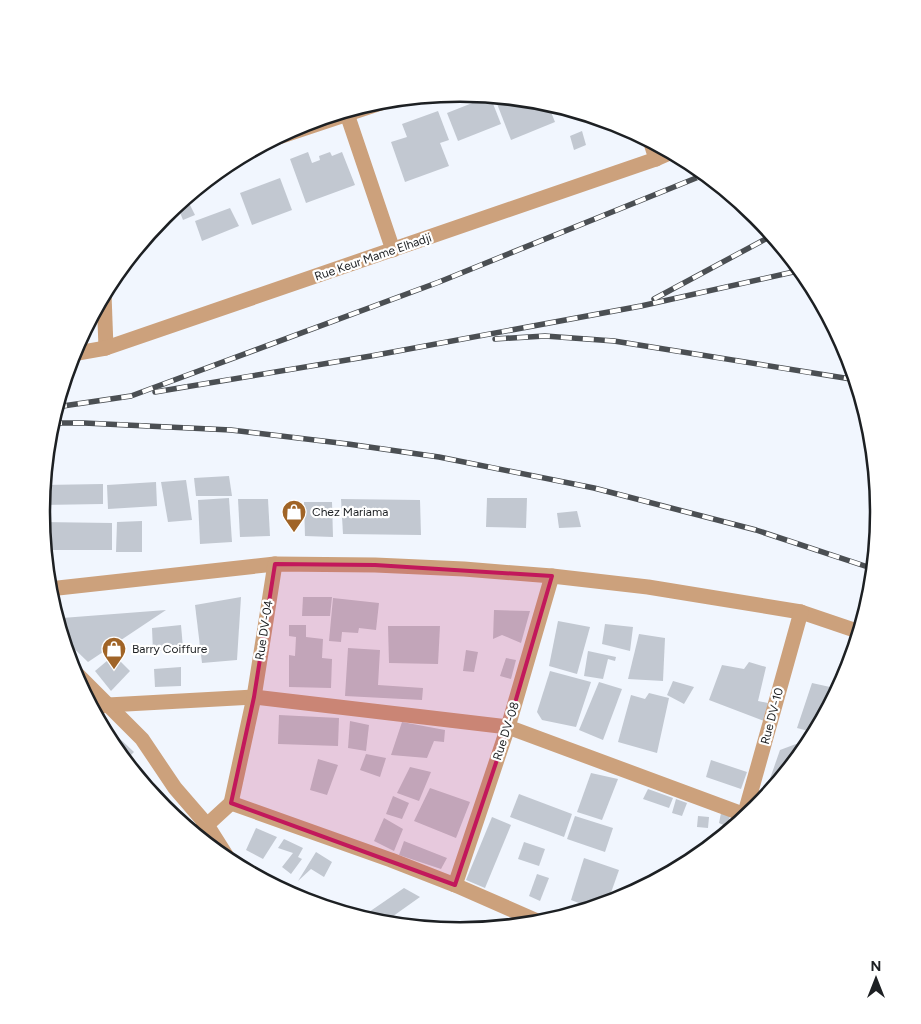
<svg xmlns="http://www.w3.org/2000/svg" width="921" height="1024" font-family="Figtree,sans-serif">
<rect width="100%" height="100%" fill="#f1f6fe"/>
<!-- building -->
<g fill="#c2c8d1">
<polygon points="490,96 501,124 458,141 447,113"/>
<polygon points="494,96 547,102 555,122 511,140"/>
<polygon points="438,111 449,140 440,143 449,166 405,182 391,142 407,137 402,124"/>
<polygon points="582,131 586,145 574,150 570,136"/>
<polygon points="308,152 312,163 320,160 319,156 330,152 332,156 342,152 355,185 306,203 290,159"/>
<polygon points="280,178 292,210 252,225 240,193"/>
<polygon points="186,197 195,215 183,220 177,205"/>
<polygon points="230,208 239,226 202,241 195,221"/>
<polygon points="229,476 232,496 196,496 194,478"/>
<polygon points="186,480 192,520 168,522 161,482"/>
<polygon points="156,482 157,506 108,509 107,485"/>
<polygon points="103,484 103,504 42,505 44,485"/>
<polygon points="229,498 232,542 200,544 198,500"/>
<polygon points="487,498 527,498 526,528 486,527"/>
<polygon points="238,499 268,499 270,536 240,537"/>
<polygon points="341,499 420,500 421,535 343,534"/>
<polygon points="304,502 332,502 333,537 305,536"/>
<polygon points="577,511 581,527 559,528 557,513"/>
<polygon points="142,521 142,552 116,552 117,522"/>
<polygon points="42,522 112,523 112,550 45,550"/>
<polygon points="241,597 237,660 202,663 195,605"/>
<polygon points="303,597 332,597 330,616 302,616"/>
<polygon points="333,598 379,603 376,630 359,628 358,633 342,632 341,642 329,641"/>
<polygon points="166,610 88,662 62,637 59,625 62,618"/>
<polygon points="494,610 530,611 521,643 502,635 493,639"/>
<polygon points="558,621 590,627 577,674 549,666"/>
<polygon points="605,624 633,627 630,651 602,644"/>
<polygon points="181,625 183,648 153,652 152,628"/>
<polygon points="289,625 306,625 306,637 323,639 322,658 332,659 331,688 289,687 289,655 295,656 296,637 289,636"/>
<polygon points="388,626 440,626 438,664 389,663"/>
<polygon points="639,634 665,638 663,681 628,679"/>
<polygon points="348,648 380,650 378,685 423,688 422,700 345,696"/>
<polygon points="466,650 478,652 474,672 463,671"/>
<polygon points="588,651 616,657 615,661 608,659 603,679 584,676"/>
<polygon points="114,655 130,671 111,691 95,671"/>
<polygon points="506,658 516,660 511,679 500,676"/>
<polygon points="749,662 766,667 758,701 768,703 764,721 709,700 722,665 744,669"/>
<polygon points="181,667 181,686 155,687 154,669"/>
<polygon points="550,671 591,682 576,727 542,720 537,712"/>
<polygon points="673,681 694,687 684,704 667,695"/>
<polygon points="599,682 622,689 603,740 579,730"/>
<polygon points="812,683 839,689 816,733 797,728"/>
<polygon points="649,693 669,698 657,753 618,742 631,695 645,699"/>
<polygon points="279,715 339,718 338,746 278,744"/>
<polygon points="350,721 369,725 366,751 348,748"/>
<polygon points="402,722 445,730 444,742 434,741 427,758 391,755"/>
<polygon points="104,724 134,752 125,761 112,745 102,726"/>
<polygon points="796,744 806,749 769,794 765,793 780,750"/>
<polygon points="366,754 386,758 380,777 360,770"/>
<polygon points="318,759 338,765 327,795 310,790"/>
<polygon points="711,760 747,772 741,789 706,777"/>
<polygon points="410,767 431,772 419,801 397,793"/>
<polygon points="591,773 618,779 602,820 577,812"/>
<polygon points="430,788 470,802 456,838 414,821"/>
<polygon points="648,789 673,798 669,808 643,799"/>
<polygon points="519,794 572,814 564,837 510,817"/>
<polygon points="393,796 409,803 402,819 386,814"/>
<polygon points="676,799 687,803 682,816 672,813"/>
<polygon points="721,813 730,815 728,827 719,823"/>
<polygon points="575,816 613,828 605,852 567,839"/>
<polygon points="698,816 709,817 708,828 697,827"/>
<polygon points="492,817 511,825 485,888 466,880"/>
<polygon points="384,818 403,829 394,851 374,841"/>
<polygon points="256,828 277,837 263,859 246,850"/>
<polygon points="284,839 303,848 298,857 302,859 291,874 282,867 293,853 278,848"/>
<polygon points="404,841 447,858 441,869 399,855"/>
<polygon points="524,842 545,849 539,866 518,859"/>
<polygon points="316,852 332,862 324,877 311,869 298,881"/>
<polygon points="584,858 619,870 607,904 592,908 571,900"/>
<polygon points="537,874 549,878 540,901 529,896"/>
<polygon points="404,888 420,897 382,924 374,922 369,912"/>
</g>
<g fill="none" stroke-linecap="round" stroke-linejoin="round">
<!-- minor -->
<g stroke="#cca17c" stroke-width="15">
<polyline points="346,111 393,250"/>
<polyline points="276,138 390,100"/>
<polyline points="650,140 656,159"/>
<polyline points="104,294 106,348"/>
<polyline points="72,354 106,348 656,159 672,152"/>
<polyline points="49,589 275,564 375,565 464,569 552,576 648,587 801,612 860,632"/>
<polyline points="72,669 142,739 175,788 207,825 231,863"/>
<polyline points="92,708 108,705 254,697 508,727 748,816"/>
<polyline points="231,803 254,697 275,564"/>
<polyline points="743,820 801,612"/>
<polyline points="195,834 207,825 231,803 391,860 455,885 542,923"/>
<polyline points="455,885 508,727 552,576"/>
</g>
<defs>
<g id="rail">
<polyline points="654,299 773,235"/>
<polyline points="495,339 545,336 614,341 857,380"/>
<polyline points="155,392 371,356 641,306 802,270"/>
<polyline points="56,407 131,396 439,282 706,174"/>
<polyline points="51,423 84,423 231,430 348,444 439,457 594,488 756,530 874,569"/>
</g>
</defs>
<!-- rail casing -->
<use href="#rail" stroke="#4b4f53" stroke-width="5.5"/>
<!-- rail -->
<use href="#rail" stroke="#fff" stroke-width="4" stroke-dasharray="11" stroke-linecap="butt"/>
</g>
<!-- marked area -->
<path fill="#c2185b" fill-opacity="0.2" stroke="#c2185b" stroke-width="4" stroke-linejoin="round" d="M275,564l100,1 177,11 -44,151 -53,158 -224,-82 23,-106z"/>
<!-- icons -->
<defs>
<symbol id="shop-pin" viewBox="-11 -11 22 30"><path d="M0 17L-7.5 6A9.5 9.5 0 1 1 7.5 6Z" fill="#a06427" stroke="#fff"/><path d="M-5-2.5h2.3a2.7 3.5 0 0 1 5.4 0H5L5.5 6h-11ZM-1.5-2.5h3a1.5 2.3 0 0 0-3 0Z" fill="#fff"/></symbol>
</defs>
<g fill-rule="evenodd">
<use href="#shop-pin" x="280" y="498" width="28" height="38"/>
<use href="#shop-pin" x="100" y="635" width="28" height="38"/>
</g>
<g text-anchor="middle" stroke-width="4.5" stroke-linejoin="round" paint-order="stroke">
<!-- street labels -->
<g font-size="12" fill="#1d2023" stroke="#fff">
<text transform="translate(373 257) rotate(-19)" y="4">Rue Keur Mame Elhadji</text>
<text transform="translate(264 630) rotate(-81)" y="4">Rue DV-04</text>
<text transform="translate(772 716) rotate(-75)" y="4">Rue DV-10</text>
<text transform="translate(506 731) rotate(-72)" y="4">Rue DV-08</text>
</g>
<!-- poi labels -->
<g font-size="12" fill="#1d2023" stroke="#fff" text-anchor="start">
<text x="312" y="516">Chez Mariama</text>
<text x="132" y="653">Barry Coiffure</text>
</g>
</g>
<!-- crop -->
<path d="M0 0H921V1024H0ZM50 512a410 410 0 1 1 820 0a410 410 0 1 1-820 0Z" fill="#fff" fill-rule="evenodd"/>
<path fill="none" stroke="#1d2023" stroke-width="2.5" d="M50 512a410 410 0 1 1 820 0a410 410 0 1 1-820 0Z"/>
<!-- north arrow -->
<g transform="translate(876 979)" stroke="#ffffff" stroke-width="4" paint-order="stroke">
<path d="M0-4L9 19L0 12L-9 19Z" fill="#1d2023"/>
<text y="-8" font-size="14" font-weight="bold" text-anchor="middle" fill="#1d2023">N</text>
</g>
</svg>
